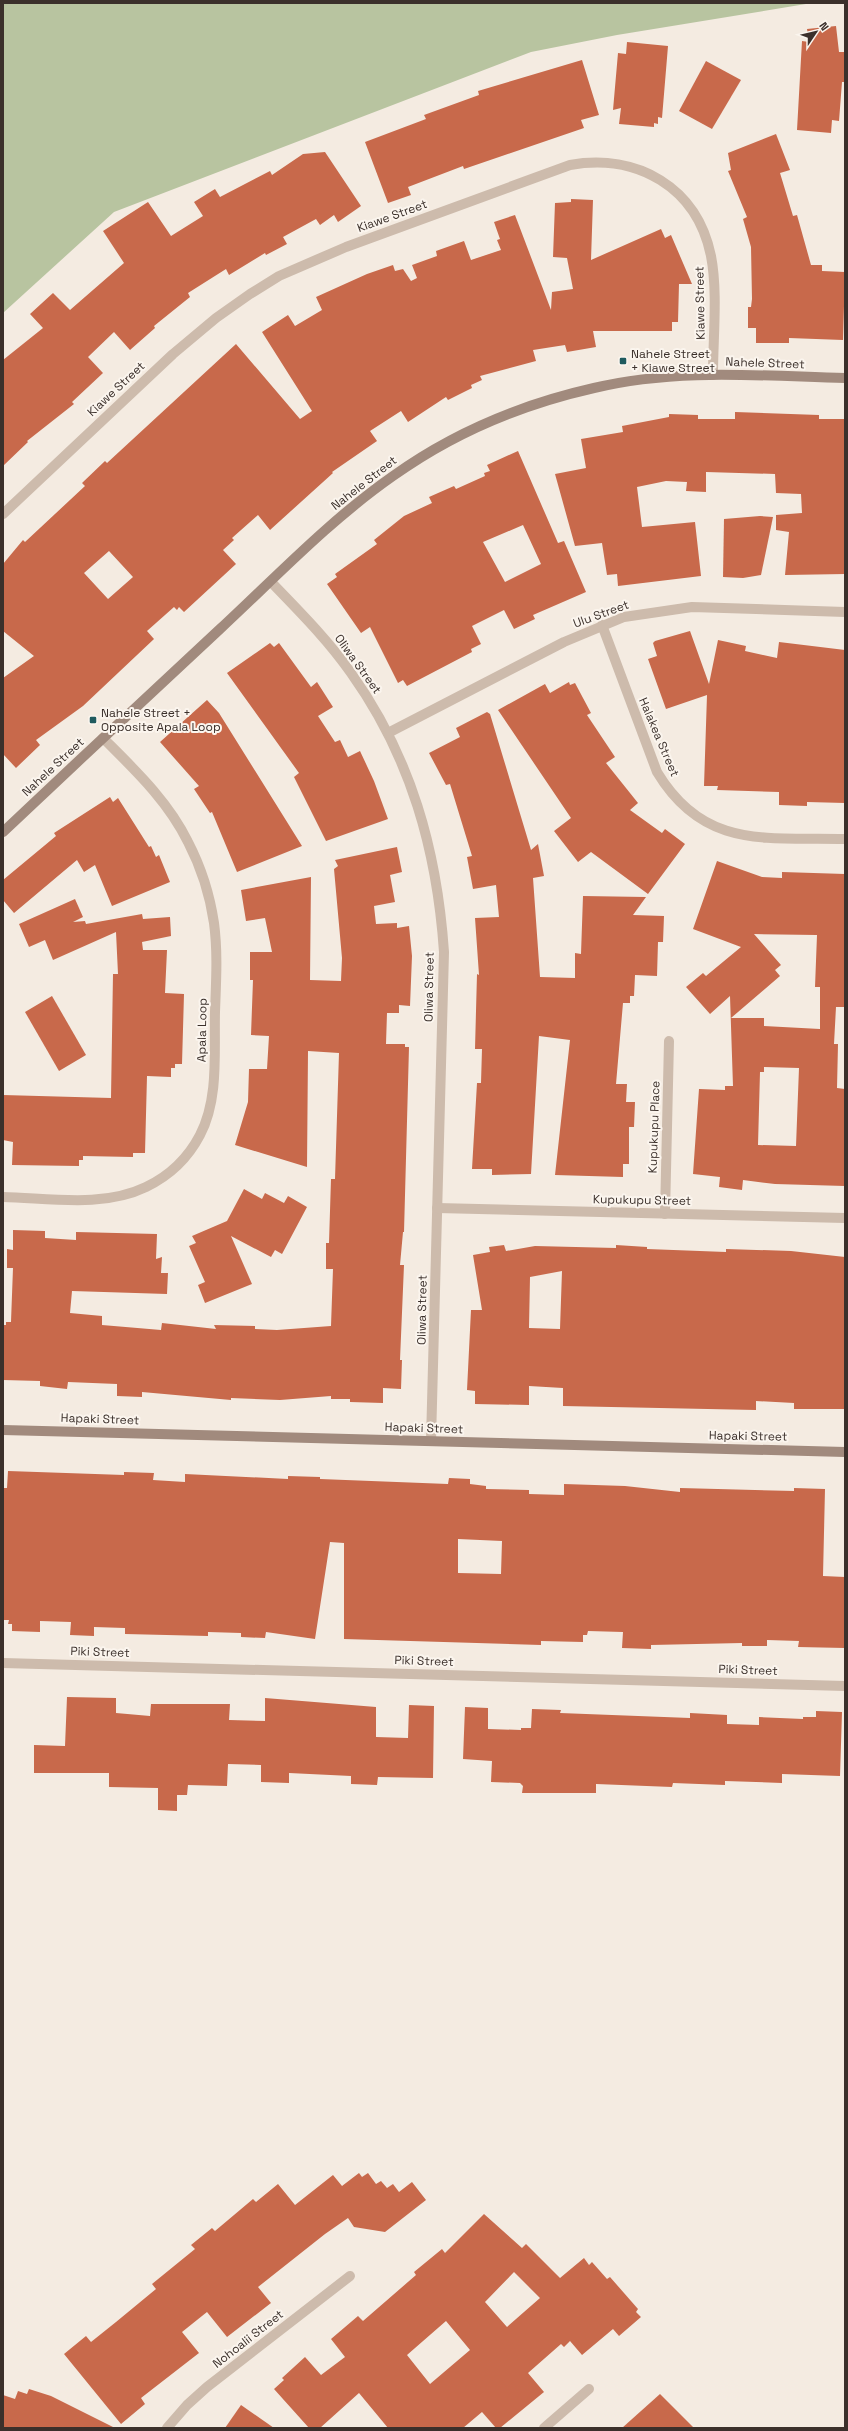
<svg xmlns="http://www.w3.org/2000/svg" width="848" height="2431" font-family="'Space Grotesk',sans-serif">
<rect width="100%" height="100%" fill="#f4ebe1"/>
<!-- green -->
<polygon fill="#b8c4a0" points="3,3 812,3 617,35 531,52 114,212 3,313"/>
<!-- building -->
<g fill="#c8694b" fill-rule="evenodd">
<polygon points="836,26 839,52 845,52 845,82 842,82 839,121 832,120 831,133 797,130 802,41 809,42 807,29"/>
<polygon points="627,42 668,46 662,118 658,117 658,124 654,123 654,127 619,124 621,108 613,110 618,53 626,54"/>
<polygon points="582,60 599,115 581,120 584,128 464,169 463,166 408,187 411,195 388,203 365,142 426,119 424,115 479,95 478,91"/>
<polygon points="706,61 741,80 712,129 679,111"/>
<polygon points="776,134 790,170 780,173 793,216 797,215 811,265 822,265 822,271 845,272 843,340 789,338 789,343 756,343 756,328 748,328 748,307 751,307 752,299 751,247 743,219 747,217 728,171 731,170 728,153"/>
<polygon points="325,152 361,206 338,222 334,215 320,225 316,219 283,237 287,244 266,255 265,253 229,275 226,269 188,293 190,297 154,326 155,328 130,350 114,332 88,357 103,373 72,402 74,404 27,441 28,442 3,466 3,360 43,328 30,314 53,293 70,310 124,263 103,231 148,202 171,236 203,216 194,202 215,189 220,197 270,171 272,175 303,154"/>
<path d="M571,199l22,1 -2,60 70,-31 4,9 6,-3 21,49h-13l-1,38h-6v9h-79l3,16 -29,5 -2,-7 -32,5 3,11 -56,15 2,4 -11,5 1,3 -24,12 -2,-3 -38,25 -7,-11 -31,20 7,10 -45,31 1,1 -63,57 -12,-15 -26,23 2,2 -11,10 13,14 -52,48 -5,-5 -2,3 -3,-3 -27,24 7,8 -71,67 -47,34 4,5 -24,23 -13,-14v-76l31,-22 -31,-25v-67l20,-24 2,2 60,-56 -3,-3 23,-22 2,2 129,-119 64,75 12,-8 -50,-79 26,-17 7,11 27,-16 -6,-13 51,-23 26,-9 2,6 8,-2 8,12 6,-3 -5,-13 25,-9 -1,-5 28,-10 7,19 30,-10 -4,-10 3,-1 -6,-17 21,-7 36,95 1,-18 21,-3 -6,-31 -14,-1 2,-54 16,-1zM109,551l24,26 -25,22 -24,-26z"/>
<polygon points="735,412 819,415 819,419 845,419 845,574 785,575 789,532 776,530 776,515 802,513 801,494 776,493 775,474 706,472 706,492 686,491 687,482 666,481 637,487 642,527 695,522 701,576 618,586 617,574 607,575 602,543 575,546 555,474 586,468 581,439 623,432 622,426 669,417 669,414 698,415 698,419 735,419"/>
<path d="M518,451l40,92 6,-2 22,51 -53,23 2,4 -21,10 -10,-19 -32,16 9,18 -10,5 1,3 -65,34 -4,-6 -5,3 -28,-56 -9,6 -34,-49 10,-7 -2,-3 42,-30 -3,-4 30,-24 28,-13 -3,-6 25,-11 2,3 29,-13 -1,-3 6,-2 -3,-6zM523,525l18,39 -36,18 -22,-40z"/>
<polygon points="760,516 773,517 761,575 743,578 723,577 724,519"/>
<polygon points="690,631 709,684 718,640 746,646 745,651 777,658 779,642 845,650 845,803 807,802 807,806 779,805 779,792 717,790 718,786 704,786 707,695 666,709 648,659 657,656 653,643 655,641"/>
<polygon points="270,643 274,647 279,643 311,687 317,682 333,707 318,716 335,742 340,740 348,757 360,751 374,781 388,819 326,841 294,777 299,773 227,673"/>
<polygon points="569,682 570,685 575,683 591,713 587,715 615,757 606,763 638,803 630,810 662,833 665,829 685,844 648,894 591,852 578,862 554,831 571,818 498,710 545,684 550,693"/>
<polygon points="207,700 219,713 302,846 237,872 212,812 210,813 194,789 199,786 160,742"/>
<polygon points="487,712 490,714 531,850 538,844 544,876 533,878 540,977 575,978 575,953 581,954 583,896 646,897 633,915 664,916 663,942 658,942 657,976 635,975 634,996 630,996 630,1003 623,1003 616,1084 627,1084 626,1102 635,1102 634,1127 629,1127 629,1164 623,1164 623,1177 555,1175 570,1040 539,1036 531,1174 492,1175 492,1169 472,1169 477,1083 481,1083 482,1049 475,1049 477,974 479,975 475,918 499,917 496,885 473,889 467,857 472,856 450,784 446,785 429,753 460,737 456,728"/>
<polygon points="110,797 113,802 118,798 149,847 151,846 156,857 159,855 170,882 112,906 95,865 84,872 77,860 14,913 3,900 3,880 56,836 54,833"/>
<polygon points="397,847 402,872 390,875 395,902 374,906 376,924 397,923 397,928 409,926 412,956 410,1006 399,1005 399,1013 387,1013 386,1044 405,1044 405,1047 409,1047 404,1232 403,1232 400,1265 404,1265 400,1360 402,1360 401,1389 383,1388 383,1403 350,1402 350,1399 331,1399 331,1396 280,1400 231,1398 231,1400 142,1392 142,1397 117,1396 117,1384 68,1382 67,1389 40,1386 40,1381 3,1380 3,1325 6,1325 6,1322 11,1322 13,1268 7,1268 7,1249 13,1250 13,1230 45,1231 45,1238 76,1240 76,1232 157,1234 156,1259 162,1257 161,1273 168,1273 167,1294 72,1291 70,1313 102,1316 102,1325 161,1330 162,1323 216,1329 214,1325 255,1326 255,1329 277,1330 331,1326 333,1269 326,1269 326,1243 329,1243 331,1179 335,1179 339,1053 308,1051 307,1167 235,1145 248,1102 249,1069 267,1069 269,1036 251,1035 253,980 250,980 250,952 272,952 265,918 246,921 241,890 311,877 310,980 341,981 342,958 334,869 338,866 335,860"/>
<path d="M717,861l45,16 20,1v-6l63,2v133h-9l-2,37h4l-1,44 8,1v97l-70,-2 -32,-4 -1,10 -23,-3 1,-10 -27,-3 6,-85 26,1v-4h8l-3,-90 -20,18 -24,-27 17,-14 3,3 35,-29 -48,-18zM754,934l63,1 -2,52h5v42l-56,-3v-8h-33l49,-42 -5,-6 6,-5zM764,1067l35,1 -3,78 -38,-1 2,-73h4z"/>
<polygon points="75,899 83,917 73,922 85,921 86,924 142,914 143,919 170,917 171,936 142,942 143,950 167,950 165,993 184,994 182,1064 175,1064 175,1068 171,1068 171,1077 147,1076 145,1153 133,1153 133,1157 83,1156 83,1160 79,1160 79,1166 12,1165 13,1142 3,1140 3,1095 111,1098 113,974 118,974 116,932 53,960 45,940 29,947 19,924"/>
<polygon points="52,996 86,1055 59,1071 25,1012"/>
<polygon points="244,1189 262,1199 265,1193 284,1203 288,1196 307,1207 282,1254 275,1250 271,1257 231,1236 252,1284 205,1303 198,1285 205,1282 189,1246 196,1243 192,1236 227,1221"/>
<path d="M504,1245l2,6 29,-5 81,2v-3l31,2v2l79,3v-3l65,2 54,6v152h-51v-6l-38,-2v9l-193,-4v-18l-34,-2v19l-54,-1v-13l-8,-1 4,-80h11l-9,-55 17,-3 -1,-5zM562,1271l-2,58 -31,-1 1,-51z"/>
<path d="M8,1471l116,4v-3l30,1 -1,7 32,2v-8l103,5v-3l32,1v2l128,5 1,-6 21,1v5l16,2v3l43,1v4l35,1v-11l61,2 55,6v-4l114,3v-3l31,1 -2,87 22,1v71l-47,-1 1,-6 -32,-1v6h-25v-3l-91,2v4l-29,-1 1,-16 -35,-1 -1,4h-4v7l-42,-1v4l-197,-6v-96l-14,-1 -15,97 -49,-7 -1,6 -24,-1v-4l-33,-1v4l-83,-2v-6l-31,-1v9l-24,-1 1,-13 -31,-1v11l-28,-1v-7h-4l1,-4h-6v-132h4zM458,1539l44,2 -1,33 -43,-1z"/>
<polygon points="67,1697 116,1698 116,1713 150,1716 151,1704 230,1704 229,1720 265,1721 265,1698 376,1707 376,1737 408,1738 409,1705 434,1706 433,1778 378,1777 377,1785 351,1784 351,1776 289,1773 289,1783 261,1782 261,1765 228,1764 227,1786 188,1785 187,1795 177,1795 177,1811 158,1810 158,1788 109,1787 109,1773 34,1773 34,1745 65,1746"/>
<polygon points="465,1707 488,1708 488,1729 521,1730 521,1728 531,1728 532,1709 561,1710 560,1713 690,1718 690,1713 727,1715 727,1724 759,1725 759,1717 803,1719 803,1717 816,1717 816,1711 842,1712 840,1776 782,1774 782,1783 725,1781 725,1785 673,1783 672,1787 596,1784 596,1793 522,1793 523,1786 520,1783 491,1782 492,1761 463,1759"/>
<polygon points="359,2173 362,2177 368,2173 376,2184 381,2181 387,2188 393,2184 399,2192 412,2182 426,2200 385,2232 354,2227 348,2218 325,2234 258,2287 271,2303 227,2337 207,2312 182,2332 199,2353 141,2398 145,2404 121,2424 64,2354 86,2336 91,2342 116,2322 156,2289 152,2284 195,2249 191,2245 212,2228 215,2231 253,2199 256,2202 278,2184 295,2205 333,2175 342,2186"/>
<path d="M484,2214l38,34 4,-4 34,34 24,-20 5,7 3,-3 15,17 3,-2 28,32 -2,3 5,5 -22,19 -6,-7 -31,26 -12,-14 -6,6 -3,-3 -33,29 16,19 -44,36h-4l-14,-16 -19,16h-75l-29,-35 -39,35h-11l-35,-39 10,-9 -2,-2 23,-21 16,18 24,-18 -14,-18 27,-23 5,5 53,-46 -2,-3 28,-23 3,4zM514,2272l26,26 -33,29 -22,-25zM446,2321l24,29 -40,34 -23,-29z"/>
<polygon points="29,2389 51,2396 115,2428 3,2428 3,2395 15,2399 18,2391 27,2394"/>
<polygon points="660,2394 694,2428 622,2428"/>
<polygon points="241,2405 274,2428 225,2428"/>
</g>
<g fill="none" stroke-linecap="round" stroke-linejoin="round">
<!-- street -->
<g stroke="#cdbbac" stroke-width="10">
<path d="M3,514l170,-160 43,-36 34,-24 29,-18 67,-29 224,-82c67,-12 127,22 141,91 7,36 2,81 2,119"/>
<path d="M271,582c28,29 57,58 80,91 60,84 86,177 93,279l-13,489"/>
<path d="M602,625l55,147c47,78 109,65 188,67"/>
<polyline points="388,733 564,642 624,617 692,607 845,612"/>
<path d="M3,1197c46,1 100,11 143,-10 23,-11 42,-29 54,-52 19,-36 14,-83 15,-123 1,-29 3,-59 -1,-89 -4,-27 -13,-56 -26,-81 -20,-41 -53,-72 -85,-104"/>
<polyline points="437,1208 845,1218"/>
<polyline points="665,1214 669,1041"/>
<polyline points="3,1663 845,1686"/>
<polyline points="167,2428 187,2405 207,2387 350,2276"/>
<polyline points="544,2428 589,2389"/>
</g>
<!-- secondary -->
<g stroke="#a18a7d" stroke-width="10">
<path d="M3,832c72,-68 144,-135 217,-203 56,-52 110,-109 173,-153 60,-43 130,-72 201,-88 82,-20 168,-12 251,-10"/>
<polyline points="3,1430 845,1452"/>
</g>
</g>
<!-- markers -->
<g fill="#1f5a5e" stroke="#fbf5ee" stroke-width="1.5">
<rect x="619" y="357" width="8" height="8" rx="2"/>
<rect x="89" y="716" width="8" height="8" rx="2"/>
</g>
<g text-anchor="middle" stroke-width="4" stroke-linejoin="round" paint-order="stroke">
<!-- street labels -->
<g font-size="12" fill="#3b302b" stroke="#fbf5ee">
<text transform="translate(392 216) rotate(-20)" y="4">Kiawe Street</text>
<text transform="translate(700 303) rotate(-91)" y="4">Kiawe Street</text>
<text transform="translate(765 363) rotate(2)" y="4">Nahele Street</text>
<text transform="translate(116 389) rotate(-43)" y="4">Kiawe Street</text>
<text transform="translate(364 483) rotate(-38)" y="4">Nahele Street</text>
<text transform="translate(601 614) rotate(-20)" y="4">Ulu Street</text>
<text transform="translate(358 664) rotate(54)" y="4">Oliwa Street</text>
<text transform="translate(659 737) rotate(67)" y="4">Halakea Street</text>
<text transform="translate(53 767) rotate(-43)" y="4">Nahele Street</text>
<text transform="translate(429 987) rotate(-89)" y="4">Oliwa Street</text>
<text transform="translate(202 1030) rotate(-89)" y="4">Apala Loop</text>
<text transform="translate(654 1127) rotate(-88)" y="4">Kupukupu Place</text>
<text transform="translate(642 1200) rotate(1)" y="4">Kupukupu Street</text>
<text transform="translate(422 1310) rotate(-89)" y="4">Oliwa Street</text>
<text transform="translate(100 1419) rotate(2)" y="4">Hapaki Street</text>
<text transform="translate(424 1428) rotate(2)" y="4">Hapaki Street</text>
<text transform="translate(748 1436) rotate(1)" y="4">Hapaki Street</text>
<text transform="translate(100 1652) rotate(2)" y="4">Piki Street</text>
<text transform="translate(424 1661) rotate(2)" y="4">Piki Street</text>
<text transform="translate(748 1670) rotate(2)" y="4">Piki Street</text>
<text transform="translate(248 2339) rotate(-38)" y="4">Nohoalii Street</text>
</g>
<!-- poi labels -->
<g font-size="12" fill="#3b302b" stroke="#fbf5ee" text-anchor="start">
<text x="631" y="358">Nahele Street<tspan x="631" dy="14">+ Kiawe Street</tspan></text>
<text x="101" y="717">Nahele Street +<tspan x="101" dy="14">Opposite Apala Loop</tspan></text>
</g>
</g>
<!-- border -->
<rect width="848" height="2431" fill="none" stroke="#3b302b" stroke-width="8"/>
<!-- north arrow -->
<g transform="translate(816 32) rotate(55)" stroke="#fbf5ee" stroke-width="3" paint-order="stroke">
<path d="M0-3L7 15L0 10L-7 15Z" fill="#3b302b"/>
<text y="-6" font-size="11" font-weight="bold" text-anchor="middle" fill="#3b302b">N</text>
</g>
</svg>
